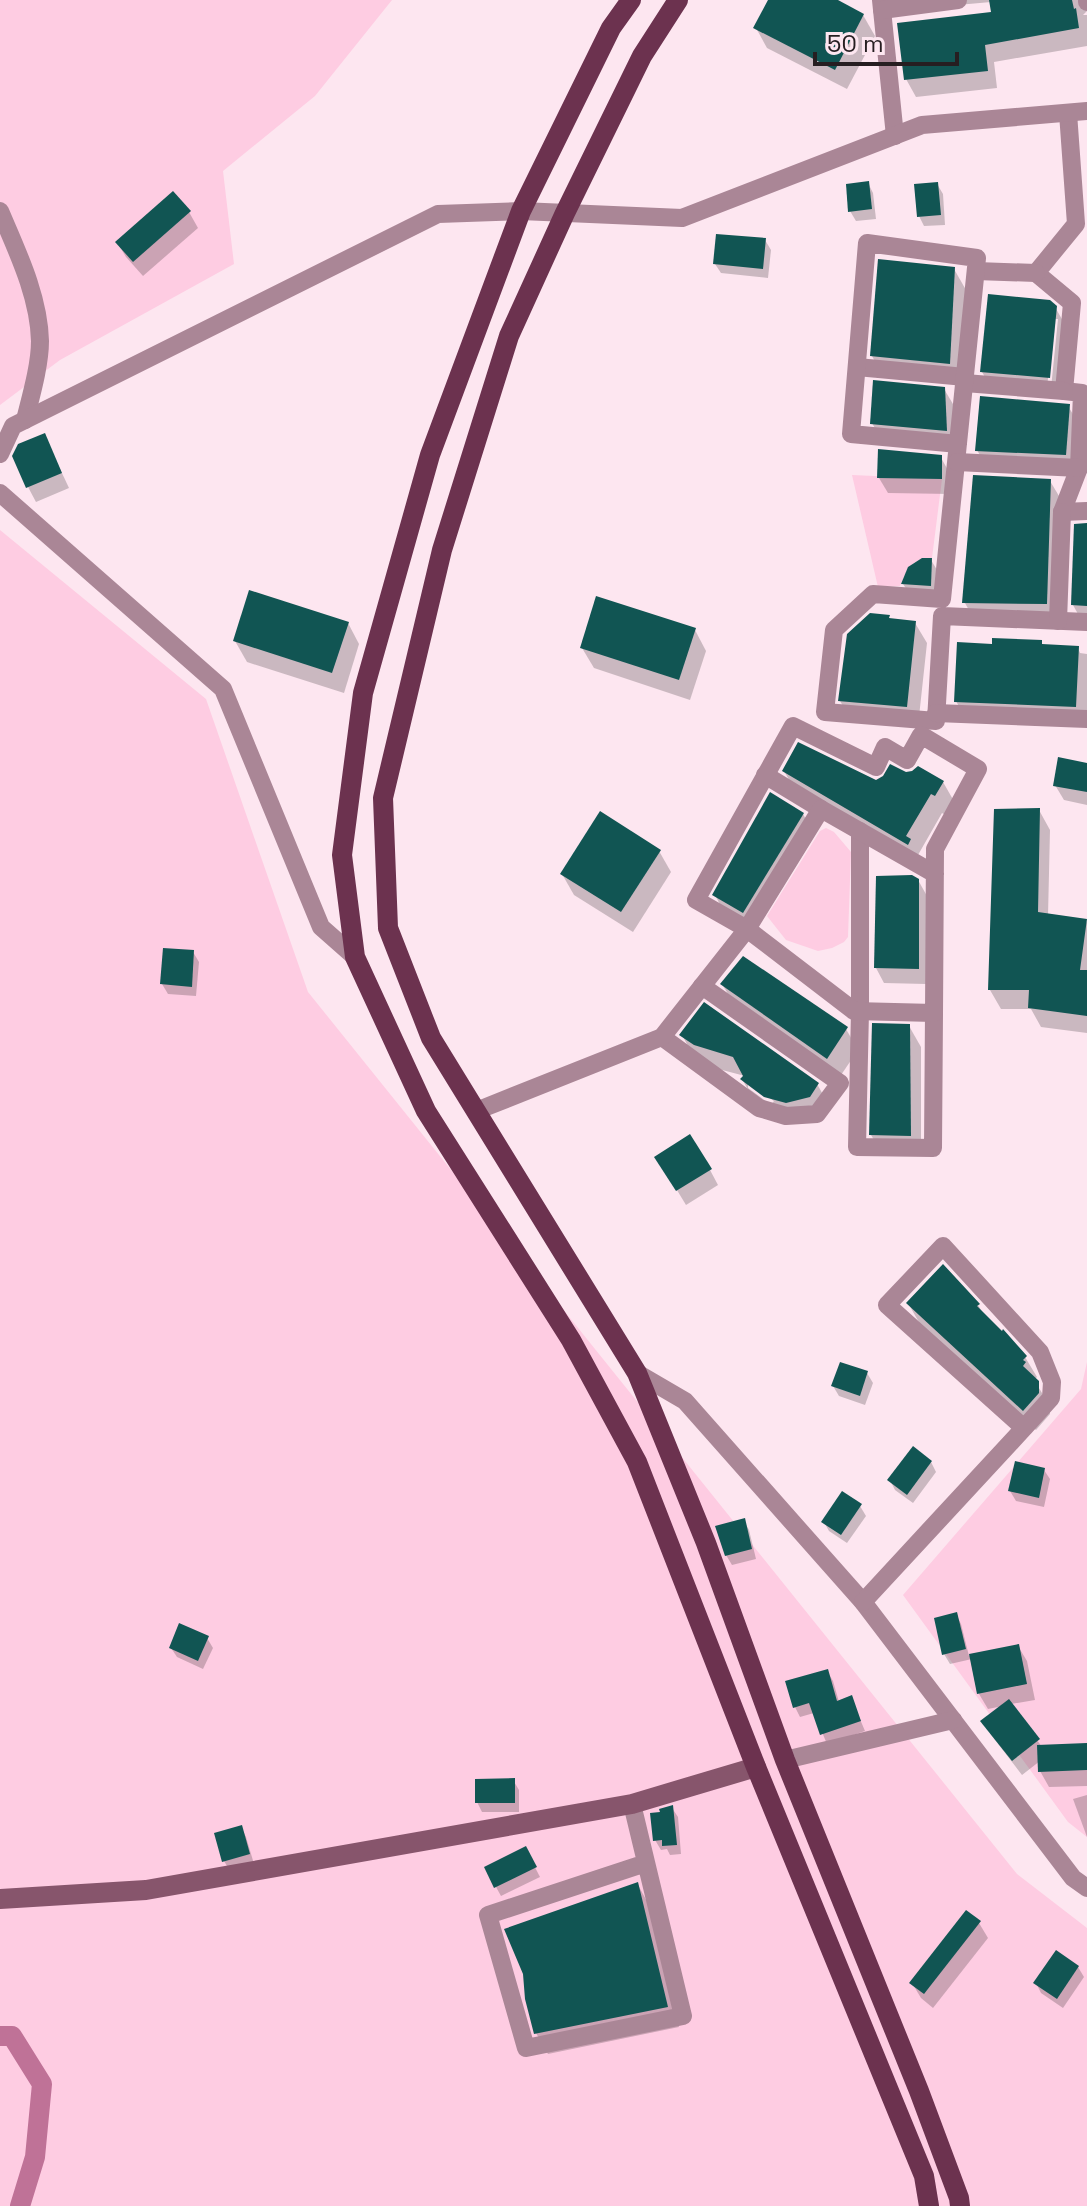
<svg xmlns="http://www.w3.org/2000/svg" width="1087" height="2206" font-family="'Space Grotesk',sans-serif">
<rect width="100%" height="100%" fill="#fde6f0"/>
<!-- green -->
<g fill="#fecce2">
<polygon points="0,0 392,0 315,96 223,171 234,264 60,360 0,405"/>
<path d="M852,475l90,4 -10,79c-20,0 -25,11 -32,28l-22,1z"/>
<polygon points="0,530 206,699 308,992 1017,1874 1087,1928 1087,2206 0,2206"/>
<polygon points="826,828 834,832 851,852 848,937 844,942 832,948 818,951 786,940 767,916 820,831"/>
<polygon points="1087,1362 1087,1837 1068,1822 903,1595 1081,1389"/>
</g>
<!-- shadow -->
<g fill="#0003" fill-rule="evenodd">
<polygon points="770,0 834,0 863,15 875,36 847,89 767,48 756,28"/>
<polygon points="908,0 1087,0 1087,11 1083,15 1087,15 1087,46 994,62 997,88 916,97 906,79 994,14 991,2 913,9"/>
<polygon points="868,183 873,193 876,219 856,221 850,211"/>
<polygon points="937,184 943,194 945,225 924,226 919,216"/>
<polygon points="189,212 198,228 143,276 126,257 117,242"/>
<polygon points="765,240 771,250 768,278 721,273 715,264"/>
<polygon points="954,269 966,290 960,383 883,376 872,356"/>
<path d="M1055,307l12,21 -6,70 -67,-6 -12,-20zM1054,319h4l-7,69h-4z"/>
<polygon points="944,389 953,404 954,445 881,439 872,423"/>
<polygon points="1068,406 1080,426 1077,475 989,471 977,450"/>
<polygon points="44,435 69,488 36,502 28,487"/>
<polygon points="940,456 949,472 950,494 888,493 879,478"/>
<polygon points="1050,481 1062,501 1057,624 976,623 965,603"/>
<polygon points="1087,526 1087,625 1084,625 1073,605"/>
<polygon points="931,560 937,570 936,595 909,593 903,584"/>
<polygon points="888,617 891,620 915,623 927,643 918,726 852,721 840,701"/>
<polygon points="348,623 359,644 344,693 247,662 235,641"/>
<polygon points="695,630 706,651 690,700 594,668 582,648"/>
<polygon points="1041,642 1044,647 1078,648 1080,653 1087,654 1087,722 964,716 956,701 994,646"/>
<polygon points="1087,765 1087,805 1064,800 1055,785"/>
<polygon points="784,771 876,782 885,778 906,774 943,782 955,803 947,816 942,813 918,855 796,792"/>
<polygon points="1039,810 1050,830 1048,916 1086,921 1087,923 1087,1033 1041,1027 1031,1009 1001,1009 990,990"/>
<polygon points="803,814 815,835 755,932 726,916 715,895"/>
<polygon points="659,851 671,872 633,932 574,895 562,874"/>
<polygon points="918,880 927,896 926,984 884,983 876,968"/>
<polygon points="193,952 199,962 196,996 168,994 162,984"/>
<polygon points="722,984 846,1029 858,1050 839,1078 734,1004"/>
<polygon points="909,1026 921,1047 921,1156 883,1155 871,1135"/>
<path d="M682,1035l135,49 12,21 -51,12 -24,-17 -12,-21 3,-3 -38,-10 -14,-11zM748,1083l26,18 -3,4 -23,-17z"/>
<polygon points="710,1170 718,1185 686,1205 666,1172"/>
<polygon points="908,1303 978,1305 985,1317 1025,1357 1037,1377 1034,1380 1050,1406 1050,1414 1036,1430 920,1324"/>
<polygon points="867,1373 873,1383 865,1405 839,1396 833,1386"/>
<polygon points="931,1462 936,1472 913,1503 895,1490 890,1480"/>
<polygon points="1044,1470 1050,1479 1044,1507 1016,1501 1010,1491"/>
<polygon points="860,1506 866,1516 847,1543 829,1531 824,1522"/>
<polygon points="744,1521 749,1530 756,1559 732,1565 726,1555"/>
<polygon points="956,1614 961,1624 969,1656 1018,1646 1027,1661 1035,1700 1011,1704 1042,1747 1087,1745 1087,1786 1049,1787 1040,1771 1040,1761 1022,1775 992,1736 983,1721 1003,1706 988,1709 979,1694 972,1659 950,1664 944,1654"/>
<polygon points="207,1638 213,1648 203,1669 177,1657 171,1648"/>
<polygon points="827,1671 833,1681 839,1702 851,1698 865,1731 827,1744 814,1713 800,1717 795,1707"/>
<polygon points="513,1780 519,1790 519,1812 482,1812 477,1802"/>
<polygon points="1087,1795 1087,1837 1073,1799"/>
<polygon points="672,1808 678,1817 681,1854 670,1855 667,1849 661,1850 655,1840"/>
<polygon points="241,1827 246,1837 254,1864 230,1871 224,1861"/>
<polygon points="525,1848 540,1877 501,1896 496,1887"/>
<polygon points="638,1885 649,1905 679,2027 548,2054 536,2033"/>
<polygon points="979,1923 988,1938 933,2008 921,1998 912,1983"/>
<polygon points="1078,1967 1084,1977 1063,2008 1041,1993 1036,1983"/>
</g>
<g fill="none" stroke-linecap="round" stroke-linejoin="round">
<!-- canal -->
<polyline stroke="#bf7297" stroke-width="20" points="0,2036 12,2036 42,2084 35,2157 20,2206"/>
</g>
<!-- building -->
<g fill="#115553">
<polygon points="768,0 838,0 864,14 835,70 753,28"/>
<polygon points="989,0 1072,0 1074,9 1076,8 1079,28 985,45 988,71 904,80 897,23 991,12"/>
<polygon points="869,181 872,209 848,212 846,184"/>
<polygon points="938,182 941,215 917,217 914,184"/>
<polygon points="173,191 191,211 133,262 115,242"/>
<polygon points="716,234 766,238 763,269 713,264"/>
<polygon points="878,259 955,267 950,364 870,356"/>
<polygon points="988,294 1050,300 1057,306 1050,378 980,372"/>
<polygon points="873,380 945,387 947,431 870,424"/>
<polygon points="980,396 1070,404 1066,455 975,451"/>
<polygon points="45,433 62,473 26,488 12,456 18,444"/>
<polygon points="878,449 942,455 942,479 877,478"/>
<polygon points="973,475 1051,479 1047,604 962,603"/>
<polygon points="1087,523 1087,606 1071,605 1074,524"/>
<polygon points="922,558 932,558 931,586 901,584 908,567"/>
<polygon points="249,590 349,622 332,673 233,641"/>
<polygon points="596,596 696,628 679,680 580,648"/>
<polygon points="870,613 890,615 889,618 916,621 907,707 838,701 847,634"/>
<polygon points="992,638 1042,640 1042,644 1079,646 1076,707 954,702 957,642 992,644"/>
<polygon points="798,742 876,780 883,776 890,764 906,772 912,771 918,766 944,781 935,796 931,794 906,836 911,839 908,845 782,771"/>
<polygon points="1058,757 1087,763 1087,792 1053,786"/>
<polygon points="770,792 804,813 743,913 712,895"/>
<polygon points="1040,808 1038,912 1087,919 1080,970 1087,970 1087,1016 1028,1008 1029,990 988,990 994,809"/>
<polygon points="600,811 661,850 621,912 560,874"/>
<polygon points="912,875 919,879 919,969 874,968 876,876"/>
<polygon points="163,948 194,950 192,987 160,984"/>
<polygon points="743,956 848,1027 827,1059 720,984"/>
<polygon points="704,1002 819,1083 810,1097 786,1103 764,1097 740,1079 743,1076 733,1057 694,1045 679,1035"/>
<polygon points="872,1023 910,1024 911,1136 869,1135"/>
<polygon points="690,1134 712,1169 676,1191 654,1157"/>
<polygon points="943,1264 980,1304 977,1306 1002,1331 1003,1329 1027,1356 1023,1360 1026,1362 1023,1366 1039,1381 1039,1393 1023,1411 906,1303"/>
<polygon points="840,1362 868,1371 860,1396 831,1386"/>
<polygon points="913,1446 932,1461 907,1495 887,1480"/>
<polygon points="1015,1461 1045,1468 1039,1498 1008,1491"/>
<polygon points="842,1491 862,1504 841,1535 821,1522"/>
<polygon points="745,1518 752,1549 725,1556 715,1526"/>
<polygon points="957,1612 966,1649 942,1655 934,1618"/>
<polygon points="179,1623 209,1636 198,1661 169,1648"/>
<polygon points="1019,1644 1027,1684 977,1694 969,1654"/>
<polygon points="828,1669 837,1701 852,1695 861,1721 820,1735 809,1703 793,1708 785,1681"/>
<polygon points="1009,1699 1040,1739 1012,1761 980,1721"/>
<polygon points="1087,1743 1087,1770 1038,1772 1037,1745"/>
<polygon points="515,1778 515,1803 475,1803 475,1779"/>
<polygon points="673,1805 677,1845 662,1846 662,1840 653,1841 650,1813 660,1812 659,1809"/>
<polygon points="242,1825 250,1854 222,1862 214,1833"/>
<polygon points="526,1846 537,1867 494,1888 484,1867"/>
<polygon points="638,1882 668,2007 534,2034 525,1999 523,1974 504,1929"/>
<polygon points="966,1910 981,1921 924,1994 909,1983"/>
<polygon points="1056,1950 1079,1966 1057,1999 1033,1983"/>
</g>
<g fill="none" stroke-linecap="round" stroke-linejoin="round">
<!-- street -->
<g stroke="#aa8696" stroke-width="18">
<polyline points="881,0 895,136"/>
<polyline points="1087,0 1087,2"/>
<polyline points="882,10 958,0"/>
<polyline points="1068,113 1076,224 1036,273 1072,303 1064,391 1082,393 1079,468 1062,512 1087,511"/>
<path d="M0,211c17,40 39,85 40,130 0,24 -9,55 -15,79"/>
<polyline points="976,271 1036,273"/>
<polyline points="857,367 965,377"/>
<polyline points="965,383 1064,391"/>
<polyline points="958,444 851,434 867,243 977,258 942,599 873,594 834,630 825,712 936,721 942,616 1087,622"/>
<polyline points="0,454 13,426 438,214 521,211 682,218 922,125 1087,111"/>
<polyline points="957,462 1079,468"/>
<polyline points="0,493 223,689 321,927 355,957"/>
<polyline points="1058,621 1062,512"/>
<polyline points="936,713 1087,719"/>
<polyline points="765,775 821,809"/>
<polyline points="860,831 860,1011 857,1147 933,1148 934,1013"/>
<polyline points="662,1037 759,1108 786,1116 817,1114 840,1083 702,986"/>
<polyline points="476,1111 662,1037 747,929 854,1011 934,1013 935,849 978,769 921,735 907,760 885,747 876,767 793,726 696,900 747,929 821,809 935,874"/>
<polyline points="637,1373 685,1401 863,1602 1073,1878 1087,1888"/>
<polyline points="863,1602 1024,1428 887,1305 943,1246 1040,1352 1052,1382 1051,1398 1024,1428"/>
<polyline points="785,1760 953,1720"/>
<polyline points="632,1804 683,2016 526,2048 488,1915 646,1863"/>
</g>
<!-- secondary -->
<polyline stroke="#87556c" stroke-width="20" points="0,1899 146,1890 632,1804 756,1767"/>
<!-- primary -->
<g stroke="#6c324f" stroke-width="20">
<polyline points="631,0 611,28 521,211 430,455 363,693 342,855 355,957 426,1111 571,1340 637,1462 756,1767 924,2176 929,2206"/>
<polyline points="678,0 642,56 565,213 509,336 442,550 383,798 388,928 431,1038 637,1373 706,1543 785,1760 919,2091 959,2198 960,2206"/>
</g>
</g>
<!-- scale -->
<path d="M815 52v12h142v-12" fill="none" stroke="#261e21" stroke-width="4"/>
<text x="827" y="52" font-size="24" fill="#261e21" stroke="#fde6f0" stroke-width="6" paint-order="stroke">50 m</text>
</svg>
